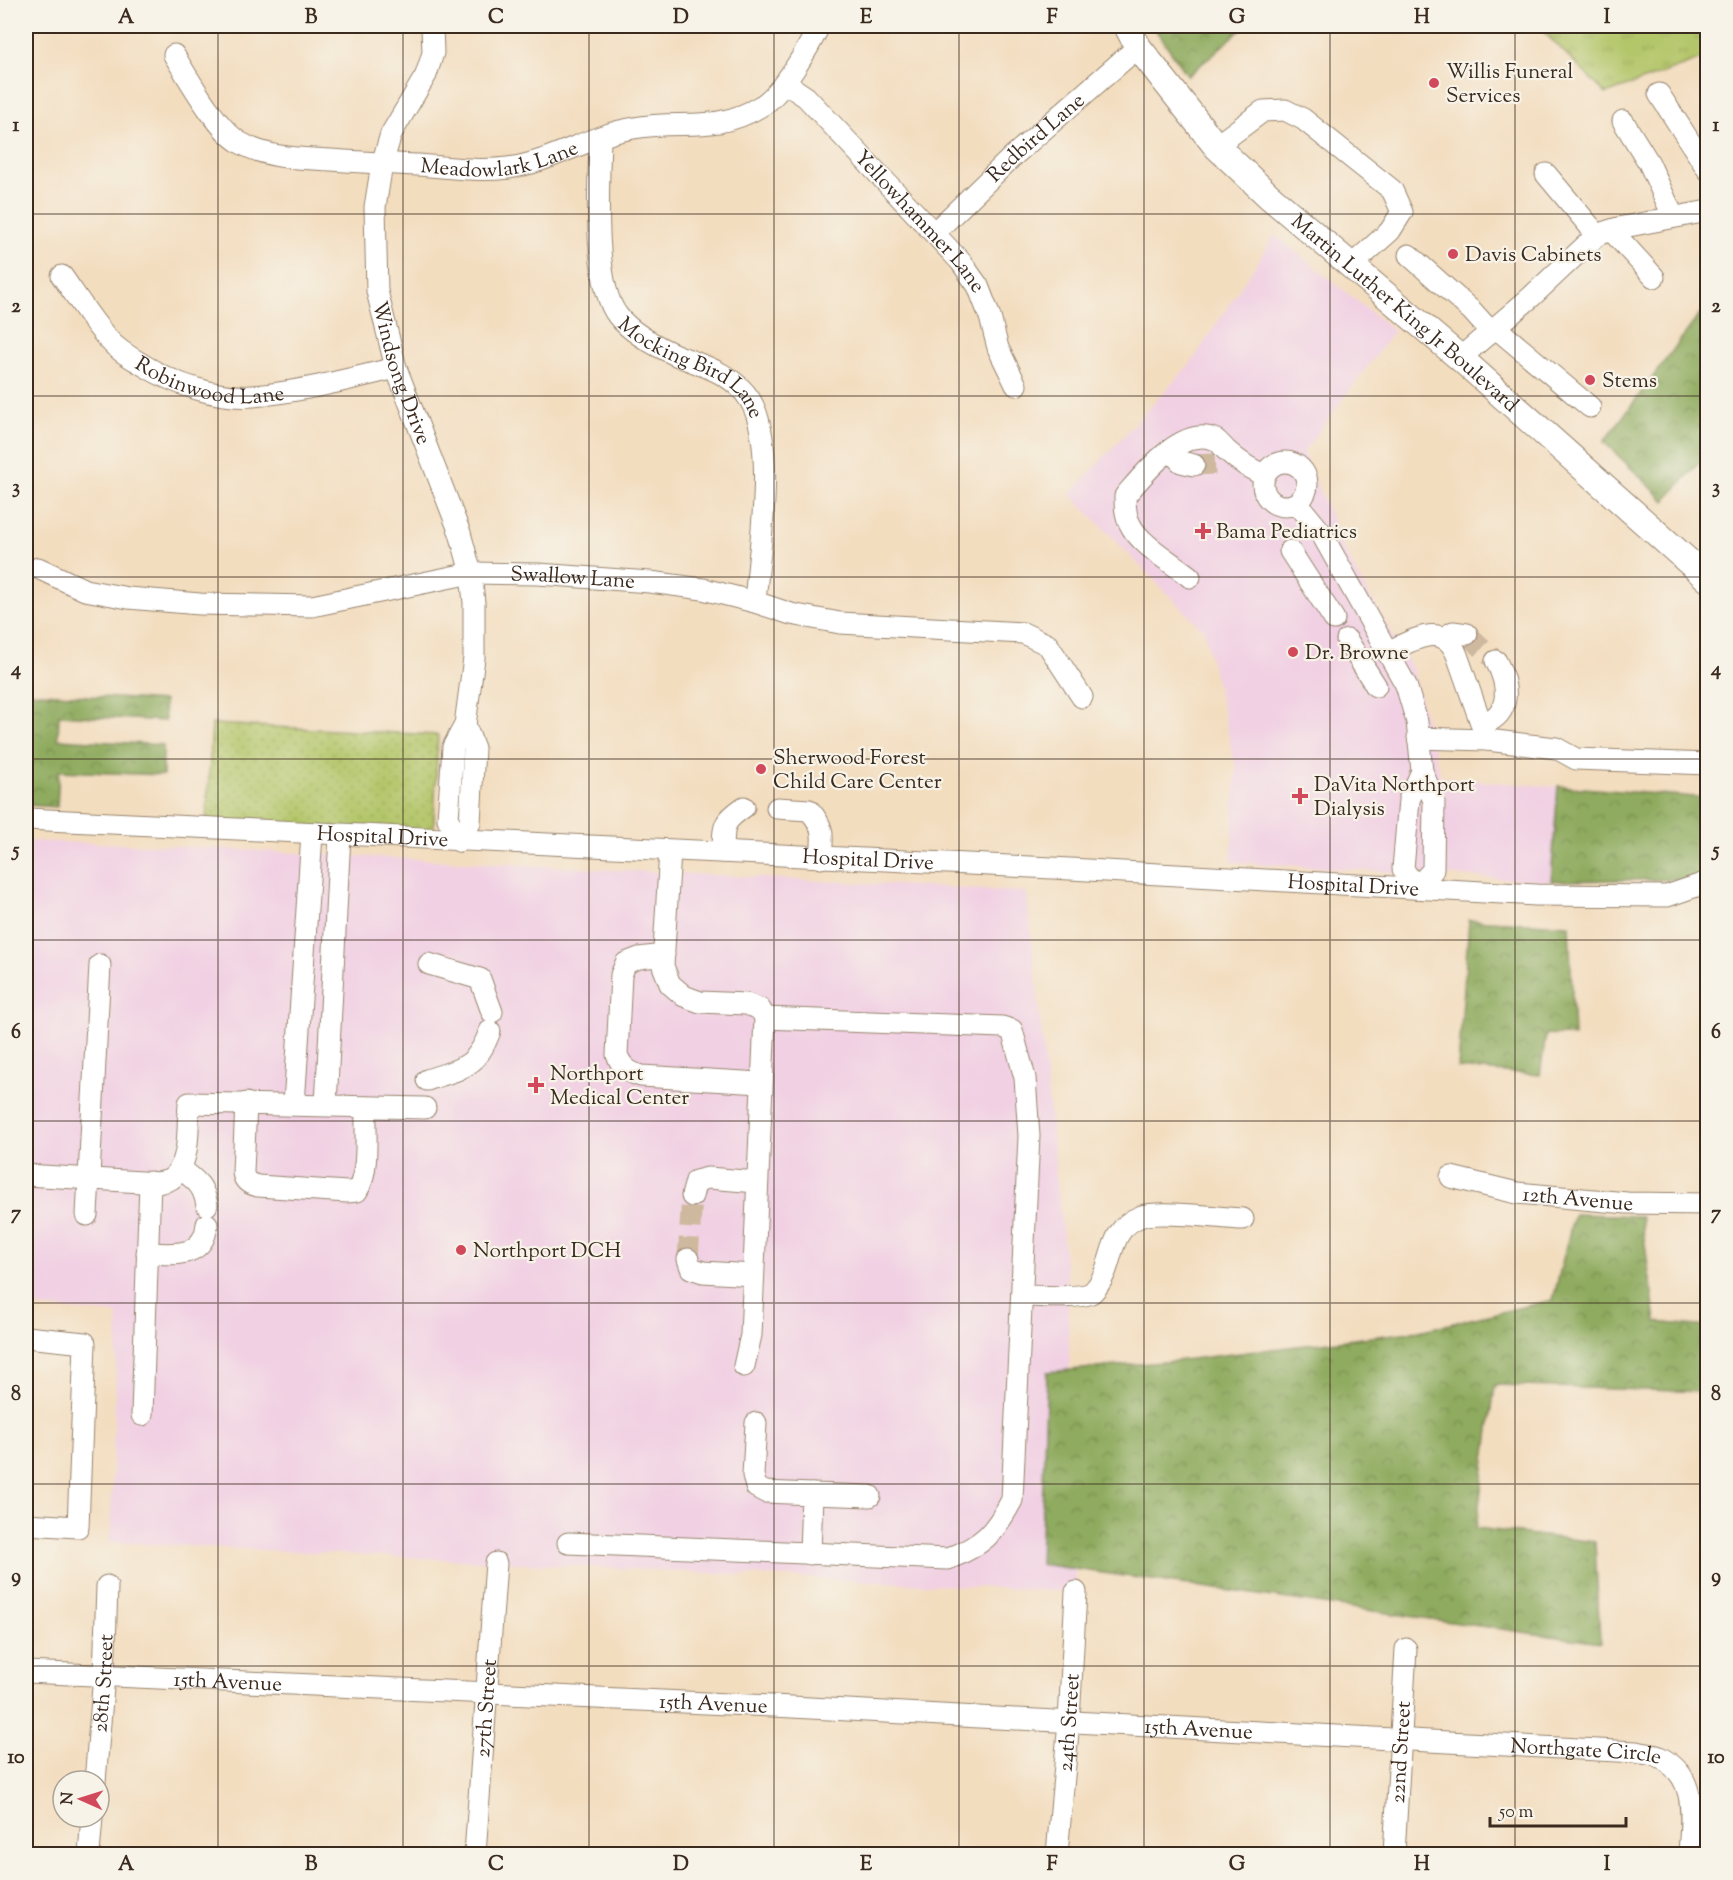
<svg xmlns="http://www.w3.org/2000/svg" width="1733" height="1880" font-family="'Sorts Mill Goudy',serif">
<defs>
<pattern id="grass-dots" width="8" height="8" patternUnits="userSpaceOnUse" patternTransform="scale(1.5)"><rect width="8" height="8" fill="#b4c66a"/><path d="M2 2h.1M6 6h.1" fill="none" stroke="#9caa5b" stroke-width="1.8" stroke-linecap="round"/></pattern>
<pattern id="forest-crowns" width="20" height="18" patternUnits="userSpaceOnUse" patternTransform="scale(1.5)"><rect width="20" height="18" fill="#8fab5e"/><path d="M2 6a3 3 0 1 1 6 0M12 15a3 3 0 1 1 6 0" fill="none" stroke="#768b4d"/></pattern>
<pattern id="park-tufts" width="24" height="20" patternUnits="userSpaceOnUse" patternTransform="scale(1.5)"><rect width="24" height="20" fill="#b4c66a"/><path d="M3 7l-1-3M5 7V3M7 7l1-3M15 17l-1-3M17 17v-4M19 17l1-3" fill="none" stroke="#9caa5b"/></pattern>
</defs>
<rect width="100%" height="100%" fill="#f7f3e8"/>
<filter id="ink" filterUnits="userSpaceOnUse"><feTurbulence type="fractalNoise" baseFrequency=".0167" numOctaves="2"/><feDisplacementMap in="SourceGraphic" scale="12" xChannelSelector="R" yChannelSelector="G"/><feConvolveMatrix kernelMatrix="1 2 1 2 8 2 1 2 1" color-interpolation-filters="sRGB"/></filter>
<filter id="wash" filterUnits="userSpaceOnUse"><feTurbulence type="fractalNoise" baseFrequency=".008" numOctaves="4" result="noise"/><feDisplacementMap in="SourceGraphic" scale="24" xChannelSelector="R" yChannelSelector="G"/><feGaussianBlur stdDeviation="1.35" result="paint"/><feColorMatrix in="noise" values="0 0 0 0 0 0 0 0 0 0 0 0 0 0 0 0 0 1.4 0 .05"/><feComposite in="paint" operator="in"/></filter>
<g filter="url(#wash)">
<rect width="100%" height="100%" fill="#f3ddbf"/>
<!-- built -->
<g fill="#f1d0e3">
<polygon points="1275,235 1394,331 1303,453 1356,573 1412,667 1441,778 1707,798 1707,879 1554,882 1231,862 1236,767 1204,631 1070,494 1191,363"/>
<polygon points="26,841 150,845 1027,892 1067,1278 1076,1592 110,1542 118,1314 26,1306"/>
</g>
<!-- grass -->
<polygon fill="url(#grass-dots)" stroke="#787844" stroke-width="1.5" points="212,724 438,735 433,840 206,828"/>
<!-- forest -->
<g fill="url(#forest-crowns)" stroke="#656a3e" stroke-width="1.5">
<polygon points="1153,26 1245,26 1188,76"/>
<polygon points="1703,310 1708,314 1707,454 1665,501 1604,442"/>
<polygon points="26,692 164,701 165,721 59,715 58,739 163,745 163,775 59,771 57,807 26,805"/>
<polygon points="1558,786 1707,798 1707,879 1551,881"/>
<polygon points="1469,920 1569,925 1574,1036 1546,1034 1540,1075 1458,1068"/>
<polygon points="1574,1214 1641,1216 1656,1322 1707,1327 1707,1392 1495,1385 1476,1528 1595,1542 1600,1643 1040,1564 1047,1372 1175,1361 1419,1331 1553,1300"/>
</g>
<!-- park -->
<polygon fill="url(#park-tufts)" stroke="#787844" stroke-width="1.5" points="1538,26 1707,26 1707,57 1606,94"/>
</g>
<g filter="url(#ink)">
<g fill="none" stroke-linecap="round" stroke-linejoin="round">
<!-- minor-tunnel -->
<g stroke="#ceb99f" stroke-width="21" stroke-dasharray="21 10" stroke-linecap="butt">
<polyline points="1194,465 1215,464"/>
<polyline points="1467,634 1496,661"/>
<polyline points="688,1259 692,1196"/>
</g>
<defs>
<g id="minor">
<path id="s1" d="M432,26l1,27 -7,22 -35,59 -9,30 -7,43 2,84 19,77 64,165 11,40 3,30v55l-9,67 -12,22 -5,72 11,22"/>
<path id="s2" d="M174,55c15,24 42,73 65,87 28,17 61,16 92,18 29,2 58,4 87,5 29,2 61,7 90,3 45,-6 82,-33 126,-40 47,-9 81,6 127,-22 21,-12 48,-59 58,-80"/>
<path id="s3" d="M785,83l21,14 155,165 17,24 12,31 8,31 18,37"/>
<polyline points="1659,94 1708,170"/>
<polyline points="1623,121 1649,163 1673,216"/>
<path id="s4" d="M600,138c-1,43 -8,146 18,178 14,18 40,31 60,40 27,10 57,19 72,44 27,44 9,150 5,202"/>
<polyline points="1216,146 1263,111 1285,110 1303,119 1392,190 1402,212 1390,231 1351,266"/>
<polyline points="1546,174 1597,235"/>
<polyline points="1611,230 1654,277"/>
<path id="s5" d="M935,232l77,-75 126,-110"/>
<polyline points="1409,255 1472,311 1491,332"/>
<path id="s6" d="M62,276c15,21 29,44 46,63 10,12 24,19 37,27 29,18 73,33 108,30 48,-4 96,-17 143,-28"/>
<polyline points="1496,328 1590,407"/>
<polyline points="1460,358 1531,297 1597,235 1618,228 1708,211"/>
<polyline points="1170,450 1181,462 1194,465"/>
<circle cx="1285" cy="484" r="22"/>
<polyline points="1297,503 1320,531 1406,685 1417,722 1422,771 1434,801 1433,870 1416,888 1403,869 1409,800 1422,771"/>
<polyline points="1290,551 1334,619"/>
<path id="s7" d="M38,568l47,22 43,8 72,6 112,2 159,-33 67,1 112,8 53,7 52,13 36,12 49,9 183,10 25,12 34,52"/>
<path d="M1190,577c-17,-14 -51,-33 -60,-53 -5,-9 -5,-19 -5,-28 19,-22 58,-72 91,-56 3,2 7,7 10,10 12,11 24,20 39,25"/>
<polyline points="1444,638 1453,632 1467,634"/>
<polyline points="1347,640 1376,686"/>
<path d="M1387,652c24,-10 56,-33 70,3l30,85"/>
<path d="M1483,724c30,-11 25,-40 13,-63"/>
<polyline points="1418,738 1487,740 1556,748 1576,759 1708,764"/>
<path d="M777,808l32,2c16,18 14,25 12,48"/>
<path id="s8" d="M26,819l1026,49 484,27 131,1 41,-14"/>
<polyline points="459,841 470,823 474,748 465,725"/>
<polyline points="670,851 663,966 670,984 684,996 700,1002 746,1004 760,1009 765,1018 751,1335 744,1366"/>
<path d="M723,852c1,-26 -2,-29 21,-45"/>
<path d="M664,955l-25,3 -13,5 -5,12 -4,80c5,12 11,17 24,21l120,7"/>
<polyline points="429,964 480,979 492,1012"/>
<path d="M427,1080c35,-12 49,-11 63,-49"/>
<path d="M246,1103l-3,69c1,10 7,12 15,14l89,6 10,-1c13,-19 8,-61 9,-84"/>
<polyline points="294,1104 312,834"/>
<polyline points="326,1105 340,835"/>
<path d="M180,1168c16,13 23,16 27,37"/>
<path d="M26,1175l132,8c4,-1 10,-2 13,-4 21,-16 16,-54 18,-76l236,5"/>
<path id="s9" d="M1451,1177l66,16 110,10 81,1"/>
<polyline points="692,1196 696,1181 708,1178 757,1182"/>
<polyline points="87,1215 100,965"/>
<path d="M147,1253c26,1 57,6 60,-29"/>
<polyline points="688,1259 691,1268 703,1272 753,1275"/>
<path d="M1022,1296c14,0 58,3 69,-3 1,0 5,-5 6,-6 19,-25 9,-58 45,-71 18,-6 79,2 101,3"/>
<polyline points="26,1337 85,1343 78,1527 26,1524"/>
<polyline points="142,1415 150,1182"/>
<polyline points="756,1423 753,1475 756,1487 765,1492 812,1494 810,1554"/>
<polyline points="812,1494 870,1496"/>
<path d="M568,1543l380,16c35,-14 46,-25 64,-59l17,-364 -4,-58 -13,-48 -10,-3 -237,-9"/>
<path id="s10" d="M26,1672l747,34 863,46c8,2 17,2 23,5 40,19 32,61 30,97"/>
<path id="s11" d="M95,1781l9,-105 3,-90"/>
<polyline points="89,1854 92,1817"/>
<path id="s12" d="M475,1854l21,-291"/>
<path id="s13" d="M1057,1854l12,-133 7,-129"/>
<path id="s14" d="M1394,1854l12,-205"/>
</g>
<g id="major">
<path id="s15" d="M1127,26l11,21 78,99 53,50 191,162 248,221"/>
</g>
</defs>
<!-- minor casing -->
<use href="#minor" stroke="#97846e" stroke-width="23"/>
<!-- major casing -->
<use href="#major" stroke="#97846e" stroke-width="28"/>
<!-- minor -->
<use href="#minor" stroke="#fff" stroke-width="21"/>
<!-- major -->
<use href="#major" stroke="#fff" stroke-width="26"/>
</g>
</g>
<!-- grid -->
<path fill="none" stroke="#3b2a1e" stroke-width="1.5" stroke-opacity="0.55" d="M218,26v1828M403,26v1828M589,26v1828M774,26v1828M959,26v1828M1144,26v1828M1330,26v1828M1515,26v1828M26,214h1682M26,396h1682M26,577h1682M26,759h1682M26,940h1682M26,1121h1682M26,1303h1682M26,1484h1682M26,1666h1682"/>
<!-- markers -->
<g fill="#d1495b" stroke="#f7f3e8" stroke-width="2">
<circle cx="1434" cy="83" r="6"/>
<circle cx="1453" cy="254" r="6"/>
<circle cx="1590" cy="380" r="6"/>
<path d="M1200 522h6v6h6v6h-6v6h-6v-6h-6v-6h6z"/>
<circle cx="1293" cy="652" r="6"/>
<circle cx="761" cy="769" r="6"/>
<path d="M1297 787h6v6h6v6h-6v6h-6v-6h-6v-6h6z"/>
<path d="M533 1076h6v6h6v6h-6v6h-6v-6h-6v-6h6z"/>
<circle cx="461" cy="1250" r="6"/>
</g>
<g text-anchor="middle" stroke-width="4.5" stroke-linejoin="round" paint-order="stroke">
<!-- poi labels -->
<g font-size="21" fill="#3b2a1e" stroke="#f7f3e8" text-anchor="start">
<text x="1446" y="78">Willis Funeral<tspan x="1446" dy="24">Services</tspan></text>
<text x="1465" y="261">Davis Cabinets</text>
<text x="1602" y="387">Stems</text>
<text x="1216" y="538">Bama Pediatrics</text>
<text x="1305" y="659">Dr. Browne</text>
<text x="773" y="764">Sherwood Forest<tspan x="773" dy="24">Child Care Center</tspan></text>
<text x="1314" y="791">DaVita Northport<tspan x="1314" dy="24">Dialysis</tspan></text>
<text x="550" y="1080">Northport<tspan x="550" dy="24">Medical Center</tspan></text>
<text x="473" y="1257">Northport DCH</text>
</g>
<!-- street labels -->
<g font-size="21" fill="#3b2a1e" stroke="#f7f3e8">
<text dy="7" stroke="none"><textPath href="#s5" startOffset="138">Redbird Lane</textPath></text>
<text dy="7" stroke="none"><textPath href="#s2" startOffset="374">Meadowlark Lane</textPath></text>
<text dy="7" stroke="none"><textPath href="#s3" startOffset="194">Yellowhammer Lane</textPath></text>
<text dy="7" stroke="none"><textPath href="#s15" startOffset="402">Martin Luther King Jr Boulevard</textPath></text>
<text dy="7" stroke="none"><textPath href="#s4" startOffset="273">Mocking Bird Lane</textPath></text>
<text dy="7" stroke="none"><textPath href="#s6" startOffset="192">Robinwood Lane</textPath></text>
<text dy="7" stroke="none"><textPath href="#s1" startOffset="363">Windsong Drive</textPath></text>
<text dy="7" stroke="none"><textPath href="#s7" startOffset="544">Swallow Lane</textPath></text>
<text dy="7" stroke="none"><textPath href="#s8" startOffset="357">Hospital Drive</textPath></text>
<text dy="7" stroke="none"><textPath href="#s8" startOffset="843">Hospital Drive</textPath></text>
<text dy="7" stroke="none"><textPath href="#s8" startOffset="1329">Hospital Drive</textPath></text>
<text dy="7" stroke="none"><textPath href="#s9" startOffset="129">12th Avenue</textPath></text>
<text dy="7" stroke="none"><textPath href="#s10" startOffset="202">15th Avenue</textPath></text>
<text dy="7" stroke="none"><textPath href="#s11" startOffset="98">28th Street</textPath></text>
<text dy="7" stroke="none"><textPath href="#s10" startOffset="688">15th Avenue</textPath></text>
<text dy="7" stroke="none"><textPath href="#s12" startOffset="146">27th Street</textPath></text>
<text dy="7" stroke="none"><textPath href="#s13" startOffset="132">24th Street</textPath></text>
<text dy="7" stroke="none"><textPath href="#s10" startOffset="1174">15th Avenue</textPath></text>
<text dy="7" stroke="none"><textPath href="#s14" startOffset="102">22nd Street</textPath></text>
<text dy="7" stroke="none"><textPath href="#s10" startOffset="1562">Northgate Circle</textPath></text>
</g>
</g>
<!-- margin -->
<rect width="1733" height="1880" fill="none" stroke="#f7f3e8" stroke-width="66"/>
<!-- north arrow -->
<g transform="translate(81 1799) rotate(273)"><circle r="28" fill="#f7f3e8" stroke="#aca397" stroke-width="1.5"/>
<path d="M0-4.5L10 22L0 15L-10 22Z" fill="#d1495b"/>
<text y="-9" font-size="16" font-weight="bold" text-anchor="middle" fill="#3b2a1e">N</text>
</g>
<!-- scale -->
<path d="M1490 1817v9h136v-9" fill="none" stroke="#3b2a1e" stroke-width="3"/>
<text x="1499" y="1817" font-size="18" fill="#3b2a1e" stroke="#f7f3e8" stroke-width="4.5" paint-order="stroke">50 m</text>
<rect x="33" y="33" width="1667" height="1814" fill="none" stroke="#3b2a1e" stroke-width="2"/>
<g font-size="20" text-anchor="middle" font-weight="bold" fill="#3b2a1e">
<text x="126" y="23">A</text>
<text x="311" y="23">B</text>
<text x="496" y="23">C</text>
<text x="681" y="23">D</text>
<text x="866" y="23">E</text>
<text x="1052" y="23">F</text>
<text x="1237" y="23">G</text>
<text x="1422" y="23">H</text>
<text x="1607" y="23">I</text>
<text x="16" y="131">1</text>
<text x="1716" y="131">1</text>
<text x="16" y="312">2</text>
<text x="1716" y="312">2</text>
<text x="16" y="493">3</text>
<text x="1716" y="493">3</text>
<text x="16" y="675">4</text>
<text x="1716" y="675">4</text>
<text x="16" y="856">5</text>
<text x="1716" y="856">5</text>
<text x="16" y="1038">6</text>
<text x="1716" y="1038">6</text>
<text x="16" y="1219">7</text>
<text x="1716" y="1219">7</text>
<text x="16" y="1400">8</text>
<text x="1716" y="1400">8</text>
<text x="16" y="1582">9</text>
<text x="1716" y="1582">9</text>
<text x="16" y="1763">10</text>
<text x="1716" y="1763">10</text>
<text x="126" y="1870">A</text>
<text x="311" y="1870">B</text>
<text x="496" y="1870">C</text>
<text x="681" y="1870">D</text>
<text x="866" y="1870">E</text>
<text x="1052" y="1870">F</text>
<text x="1237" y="1870">G</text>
<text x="1422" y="1870">H</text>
<text x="1607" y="1870">I</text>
</g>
</svg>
